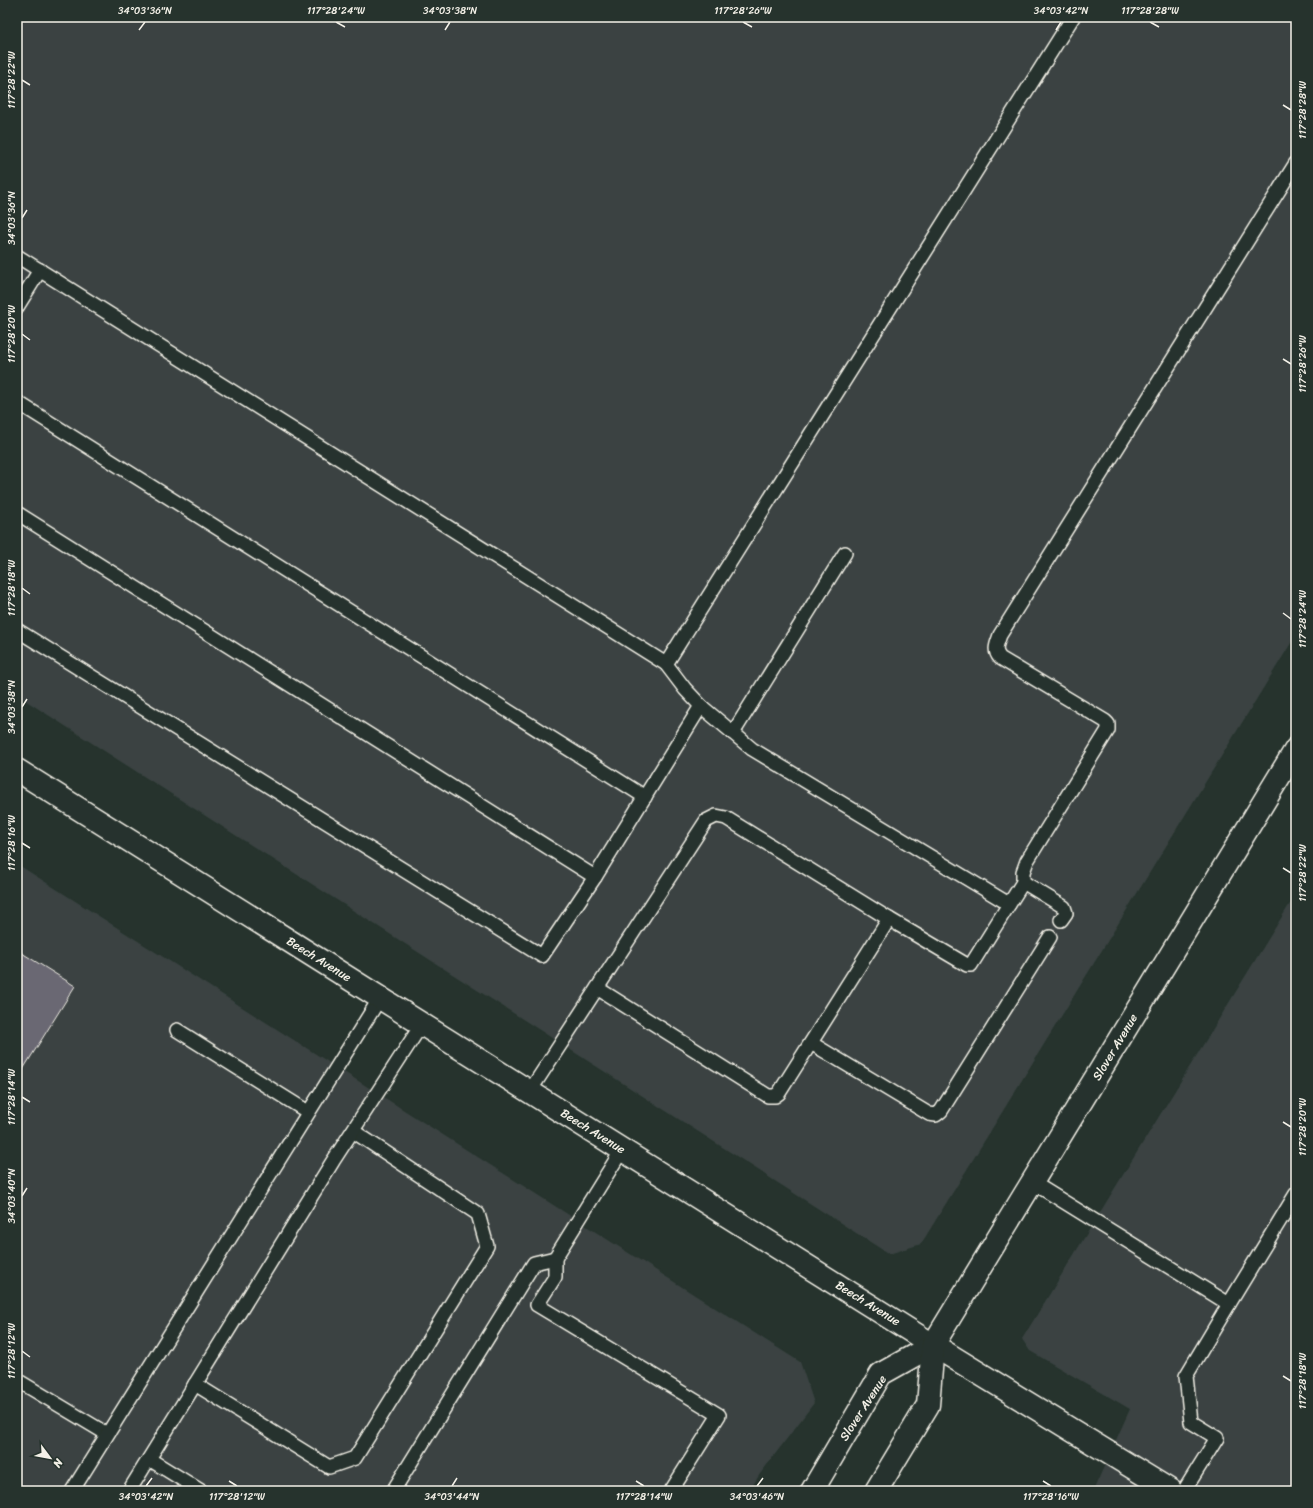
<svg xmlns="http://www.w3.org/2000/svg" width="1313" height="1508" font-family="Sriracha,sans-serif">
<rect width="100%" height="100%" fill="#26332d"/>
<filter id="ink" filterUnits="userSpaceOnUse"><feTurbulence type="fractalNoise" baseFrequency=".025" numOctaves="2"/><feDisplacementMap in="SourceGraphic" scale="8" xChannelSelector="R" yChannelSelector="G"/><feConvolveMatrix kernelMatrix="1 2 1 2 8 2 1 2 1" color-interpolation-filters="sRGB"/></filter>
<g filter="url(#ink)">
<!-- built -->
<g fill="#3a4342">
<polygon points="17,17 1296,17 1296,635 921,1244 889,1254 17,695"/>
<polygon points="17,864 800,1362 814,1403 760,1474 749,1491 17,1491"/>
<polygon points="1296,894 1296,1491 1093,1491 1130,1409 1030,1351 1022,1339"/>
</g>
<!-- building -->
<polygon fill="#6a6773" stroke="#f4f1e8" points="17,950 75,986 17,1079"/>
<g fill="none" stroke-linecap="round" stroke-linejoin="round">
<defs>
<g id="service">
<polyline points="17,256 666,664 1073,17"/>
<polyline points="17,307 40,270"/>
<polyline points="17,402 645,797"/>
<polyline points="17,513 595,877"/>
<polyline points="17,630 542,956 595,877 701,706"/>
<polyline points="666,664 685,689 701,706 752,749 1009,904"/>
<polyline points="733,733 845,553"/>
<polyline points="1023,882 1064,907 1066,913 1061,920"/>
<path d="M889,919l78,46h4l52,-83v-10l4,-11 81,-131v-6l-3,-3 -105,-63c-7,-8 -3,-14 0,-23l296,-472"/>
<polyline points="177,1030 308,1112"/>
<polyline points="811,1043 929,1114 936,1115 941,1111 1050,937"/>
<polyline points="530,1091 706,821 716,816 726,818 889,919 779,1093 775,1096 768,1096 597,988"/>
<polyline points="1032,1182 1229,1304 1186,1376 1191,1422 1217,1438 1184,1491"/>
<polyline points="555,1258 622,1150"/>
<polyline points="1229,1304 1296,1194"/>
<polyline points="17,1380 107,1434"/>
<polyline points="195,1384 329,1467 355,1458 487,1246 478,1214 353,1131"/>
<polyline points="149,1459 201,1491"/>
<polyline points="72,1491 380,998"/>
<polyline points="129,1491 333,1161 422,1024"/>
<polyline points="393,1491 534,1263 555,1258 555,1277 537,1305 719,1415 671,1491"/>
</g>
<polyline id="tertiary" points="933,1345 1171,1491"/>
<g id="secondary">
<polyline points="17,770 933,1345"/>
<polyline points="812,1491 881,1374 933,1345"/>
<polyline points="876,1491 928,1405 933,1345 1296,749"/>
</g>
</defs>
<!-- service casing -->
<use href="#service" stroke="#f4f1e8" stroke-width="16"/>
<!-- tertiary casing -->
<use href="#tertiary" stroke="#f4f1e8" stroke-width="25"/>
<!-- secondary casing -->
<use href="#secondary" stroke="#f4f1e8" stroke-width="25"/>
<!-- service -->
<use href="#service" stroke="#26332d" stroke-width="13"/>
<!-- tertiary -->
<use href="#tertiary" stroke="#26332d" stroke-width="22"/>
<!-- secondary -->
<use href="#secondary" stroke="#26332d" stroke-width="22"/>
</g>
</g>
<!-- ticks -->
<path fill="none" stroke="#f4f1e8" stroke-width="1.5" d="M336,22l9,5M743,22l9,5M1150,22l9,5M139,30l6,-8M445,30l5,-8M1056,30l5,-8M22,80l8,5M1283,105l8,5M22,218l5,-8M22,334l8,6M1283,359l8,5M22,588l8,6M1283,613l8,6M22,707l5,-8M22,843l8,5M1283,868l8,5M22,1097l8,5M1283,1122l8,5M22,1196l5,-8M22,1351l8,6M1283,1376l8,5M229,1481l8,5M636,1481l8,5M1043,1481l8,5M146,1486l6,-8M452,1486l5,-8M757,1486l6,-8"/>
<g text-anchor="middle" stroke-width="3" stroke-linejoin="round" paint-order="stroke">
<!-- street labels -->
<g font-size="12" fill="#f4f1e8" stroke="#26332d">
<text transform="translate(319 959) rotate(32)" y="4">Beech Avenue</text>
<text transform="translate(1115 1047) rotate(-59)" y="4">Slover Avenue</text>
<text transform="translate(593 1131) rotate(32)" y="4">Beech Avenue</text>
<text transform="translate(868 1303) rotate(32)" y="4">Beech Avenue</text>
<text transform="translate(863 1408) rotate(-57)" y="4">Slover Avenue</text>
</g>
</g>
<!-- margin -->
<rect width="1313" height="1508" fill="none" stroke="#26332d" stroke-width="44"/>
<!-- north arrow -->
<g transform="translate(50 1458) rotate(122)" stroke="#26332d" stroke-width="3" paint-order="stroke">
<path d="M0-3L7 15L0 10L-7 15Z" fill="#f4f1e8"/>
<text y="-6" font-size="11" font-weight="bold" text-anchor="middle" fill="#f4f1e8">N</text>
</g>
<rect x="22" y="22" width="1269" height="1464" fill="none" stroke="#f4f1e8" stroke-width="1.5"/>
<g font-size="10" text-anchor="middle" fill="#f4f1e8">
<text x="145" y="14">34°03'36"N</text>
<text x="336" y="14">117°28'24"W</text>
<text x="450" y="14">34°03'38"N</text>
<text x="743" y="14">117°28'26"W</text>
<text x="1061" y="14">34°03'42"N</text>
<text x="1150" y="14">117°28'28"W</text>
<text transform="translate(11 80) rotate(-90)" y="4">117°28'22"W</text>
<text transform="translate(1302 110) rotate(-90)" y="4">117°28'28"W</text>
<text transform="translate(11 218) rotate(-90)" y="4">34°03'36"N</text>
<text transform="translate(11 334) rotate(-90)" y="4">117°28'20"W</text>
<text transform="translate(1302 364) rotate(-90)" y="4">117°28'26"W</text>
<text transform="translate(11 588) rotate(-90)" y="4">117°28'18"W</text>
<text transform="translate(1302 619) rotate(-90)" y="4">117°28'24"W</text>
<text transform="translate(11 707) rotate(-90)" y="4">34°03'38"N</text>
<text transform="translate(11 843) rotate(-90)" y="4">117°28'16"W</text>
<text transform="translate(1302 873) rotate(-90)" y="4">117°28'22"W</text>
<text transform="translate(11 1097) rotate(-90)" y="4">117°28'14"W</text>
<text transform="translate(1302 1127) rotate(-90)" y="4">117°28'20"W</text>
<text transform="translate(11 1196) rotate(-90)" y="4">34°03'40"N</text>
<text transform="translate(11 1351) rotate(-90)" y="4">117°28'12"W</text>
<text transform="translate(1302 1381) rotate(-90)" y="4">117°28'18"W</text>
<text x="146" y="1500">34°03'42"N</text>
<text x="237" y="1500">117°28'12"W</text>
<text x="452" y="1500">34°03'44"N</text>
<text x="644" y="1500">117°28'14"W</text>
<text x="757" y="1500">34°03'46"N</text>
<text x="1051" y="1500">117°28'16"W</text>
</g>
</svg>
